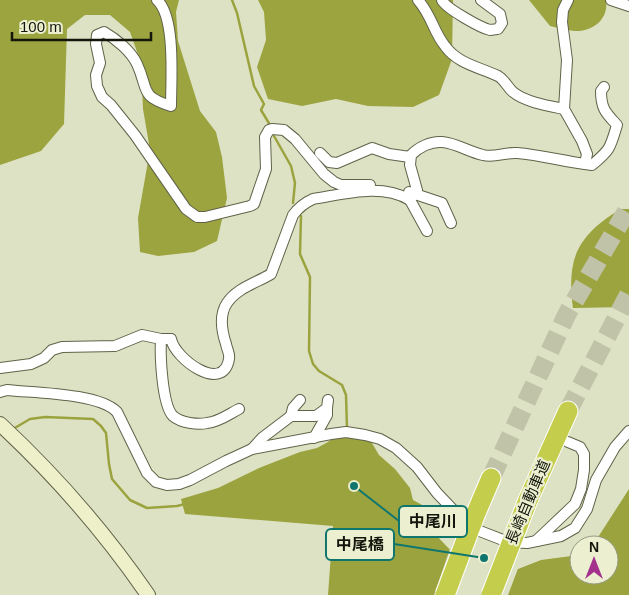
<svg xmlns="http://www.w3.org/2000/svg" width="629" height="595" font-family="Helvetica,'Noto Sans JP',sans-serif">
<rect width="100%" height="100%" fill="#dee2c4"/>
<!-- forest -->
<g fill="#9ca440">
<polygon points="0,0 179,0 176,12 178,41 200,111 216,132 222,157 227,198 217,241 194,252 158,256 140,252 138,218 150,150 143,109 141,63 130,32 110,15 85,15 67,29 64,124 41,151 0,165"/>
<polygon points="258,0 453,0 452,59 439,95 413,107 368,106 336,99 302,106 268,99 257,67 266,40 264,12"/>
<path d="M529,0h77c3,19 -13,32 -32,31 -8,-1 -16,-3 -24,-5z"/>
<path d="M620,209h9v98l-56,1c-3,-22 -4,-49 11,-68 9,-13 23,-22 36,-31z"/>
</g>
<!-- water -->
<polygon fill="#9ba33f" points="345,429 369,438 379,455 395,469 410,488 413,500 424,506 435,534 455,555 491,571 518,569 541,560 579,555 579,575 609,575 609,545 593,545 629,489 629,595 328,595 333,526 185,514 181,499 218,488 259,468 300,452 317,448 328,442"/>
<!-- pier -->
<polygon fill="#dee2c4" points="451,546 457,553 492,569 519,566 508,595 434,595"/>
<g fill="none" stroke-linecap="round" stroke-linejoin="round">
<!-- stream -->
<g stroke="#9ba33f" stroke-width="2.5">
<polyline points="232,0 237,13 254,86 264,104 261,110 270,125"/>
<polyline points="274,136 291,166 295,183 293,203"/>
<polyline points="301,216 300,254 310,277 309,351 313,364 319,371 342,385 346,395 347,429"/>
<polyline points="13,429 30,419 45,417 93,419 101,426 106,433 109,464 112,479 130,500 147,508 177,506 185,504"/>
</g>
<!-- highway-tunnel -->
<g stroke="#c0c3a8" stroke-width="19" stroke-dasharray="19 9" stroke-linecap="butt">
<polyline points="568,411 629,294"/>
<polyline points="491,478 567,314 629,207"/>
</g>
<defs>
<g id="street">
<path d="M157,0c19,17 14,81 14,106 -32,-10 -22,-16 -34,-42 -6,-13 -21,-25 -33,-32l-7,3 -1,9 4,19 -4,12 1,11 5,11 9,8 24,30 51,74 11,8h8l45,-11 4,-2 12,-35 -1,-32 4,-7 3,-1 12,1 11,9 29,35 10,8 7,3h29"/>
<path d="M418,0c14,16 15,31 27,46 13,18 34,21 53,30 7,4 9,11 15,16 12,10 36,14 51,17"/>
<path d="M442,0c3,8 39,28 48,30 3,0 6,-1 8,-1l4,-6 -2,-9 -19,-14"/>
<polyline points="611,0 629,6"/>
<polyline points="320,153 329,162 337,163 372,148 389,154 410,157"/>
<path d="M585,164l7,1c19,-16 18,-17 25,-40 -11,-12 -16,-16 -16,-34l3,-4"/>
<polyline points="409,192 442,203 451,223"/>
<polyline points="410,200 427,231"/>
<path d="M161,339c-1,16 1,66 12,77 8,7 25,9 34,7 12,-1 22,-9 32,-14"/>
<path d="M0,368l31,-4 13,-6 8,-8 10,-3 53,-1 27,-11 19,4h10c4,20 52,55 58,20 1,-6 -2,-9 -3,-15 -4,-12 -7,-29 1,-41 10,-15 29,-20 44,-29l22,-59c6,-8 11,-12 20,-16 32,-5 68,-16 97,1l7,-10 -7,-25 1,-10c8,-8 20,-14 31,-13 14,1 27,10 41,13 12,3 22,-3 34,-2 23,2 46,8 68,11l2,-10 -5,-13 -18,-32 3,-49 -5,-38 1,-12 5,-10"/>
<path d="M0,392l7,-2c27,3 92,3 110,22l30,61 9,9 11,3 12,-1 11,-4 36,-19 26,-12 79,-15 15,-2 19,3 15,4 16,9 21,19 20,26 23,24 12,11 36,14 19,1 34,-7 14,-8 12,-19 9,-29 19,-33 14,-16"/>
<polyline points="291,416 293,408 300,400"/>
<polyline points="314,438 327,415 327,408"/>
<polyline points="252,449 262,438 291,416 316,416 327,408 328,400"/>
<polyline points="536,541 575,504 581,489 584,470 584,454 580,447 568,442"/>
</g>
<path id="secondary" d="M0,424c57,53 104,107 148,171"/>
<g id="highway">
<polyline points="528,500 568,411"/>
<polyline points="476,513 491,478"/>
</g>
</defs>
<!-- street casing -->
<use href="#street" stroke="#606349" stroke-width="12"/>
<!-- secondary casing -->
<use href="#secondary" stroke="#606349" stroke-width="16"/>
<!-- highway casing -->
<use href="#highway" stroke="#fff" stroke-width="21"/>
<!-- street -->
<use href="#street" stroke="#fff" stroke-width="10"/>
<!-- secondary -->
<use href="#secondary" stroke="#eef0c9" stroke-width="14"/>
<!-- highway -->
<use href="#highway" stroke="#c5ce4c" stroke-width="19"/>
<defs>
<g id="highway-bridge">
<polyline points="445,595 476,513"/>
<polyline points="491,595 528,500"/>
</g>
</defs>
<!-- highway-bridge casing -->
<use href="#highway-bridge" stroke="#fff" stroke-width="21" stroke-linecap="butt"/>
<!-- highway-bridge -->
<use href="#highway-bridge" stroke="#c5ce4c" stroke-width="19"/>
</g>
<g text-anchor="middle" stroke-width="4.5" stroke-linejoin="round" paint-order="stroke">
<!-- street labels -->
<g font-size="15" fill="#14160b" stroke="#ecf0d1">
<text transform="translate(528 502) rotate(-67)" y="5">長崎自動車道</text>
</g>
</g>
<!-- callouts -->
<path fill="none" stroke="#0f766e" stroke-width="2" d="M354 486L399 521M484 558L394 544"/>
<g fill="#0f766e" stroke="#ecf0d1" stroke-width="2">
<circle cx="354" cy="486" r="5"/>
<circle cx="484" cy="558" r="5"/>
</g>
<g fill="#ecf0d1" stroke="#0f766e" stroke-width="2">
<rect x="399" y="506" width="68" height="31" rx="5"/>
<rect x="326" y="529" width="68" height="31" rx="5"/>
</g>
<g font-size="16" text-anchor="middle" font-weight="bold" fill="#14160b">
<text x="433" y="527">中尾川</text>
<text x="360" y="550">中尾橋</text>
</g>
<!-- north arrow -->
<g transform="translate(594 560)"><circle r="24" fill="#ecf0d1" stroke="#969982"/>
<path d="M0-4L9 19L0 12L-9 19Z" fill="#a4328d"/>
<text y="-8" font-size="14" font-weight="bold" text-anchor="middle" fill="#14160b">N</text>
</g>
<!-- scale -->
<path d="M12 32v8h139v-8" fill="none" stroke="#14160b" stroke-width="2.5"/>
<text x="20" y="32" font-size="15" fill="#14160b" stroke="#ecf0d1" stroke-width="4" paint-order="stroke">100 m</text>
</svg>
